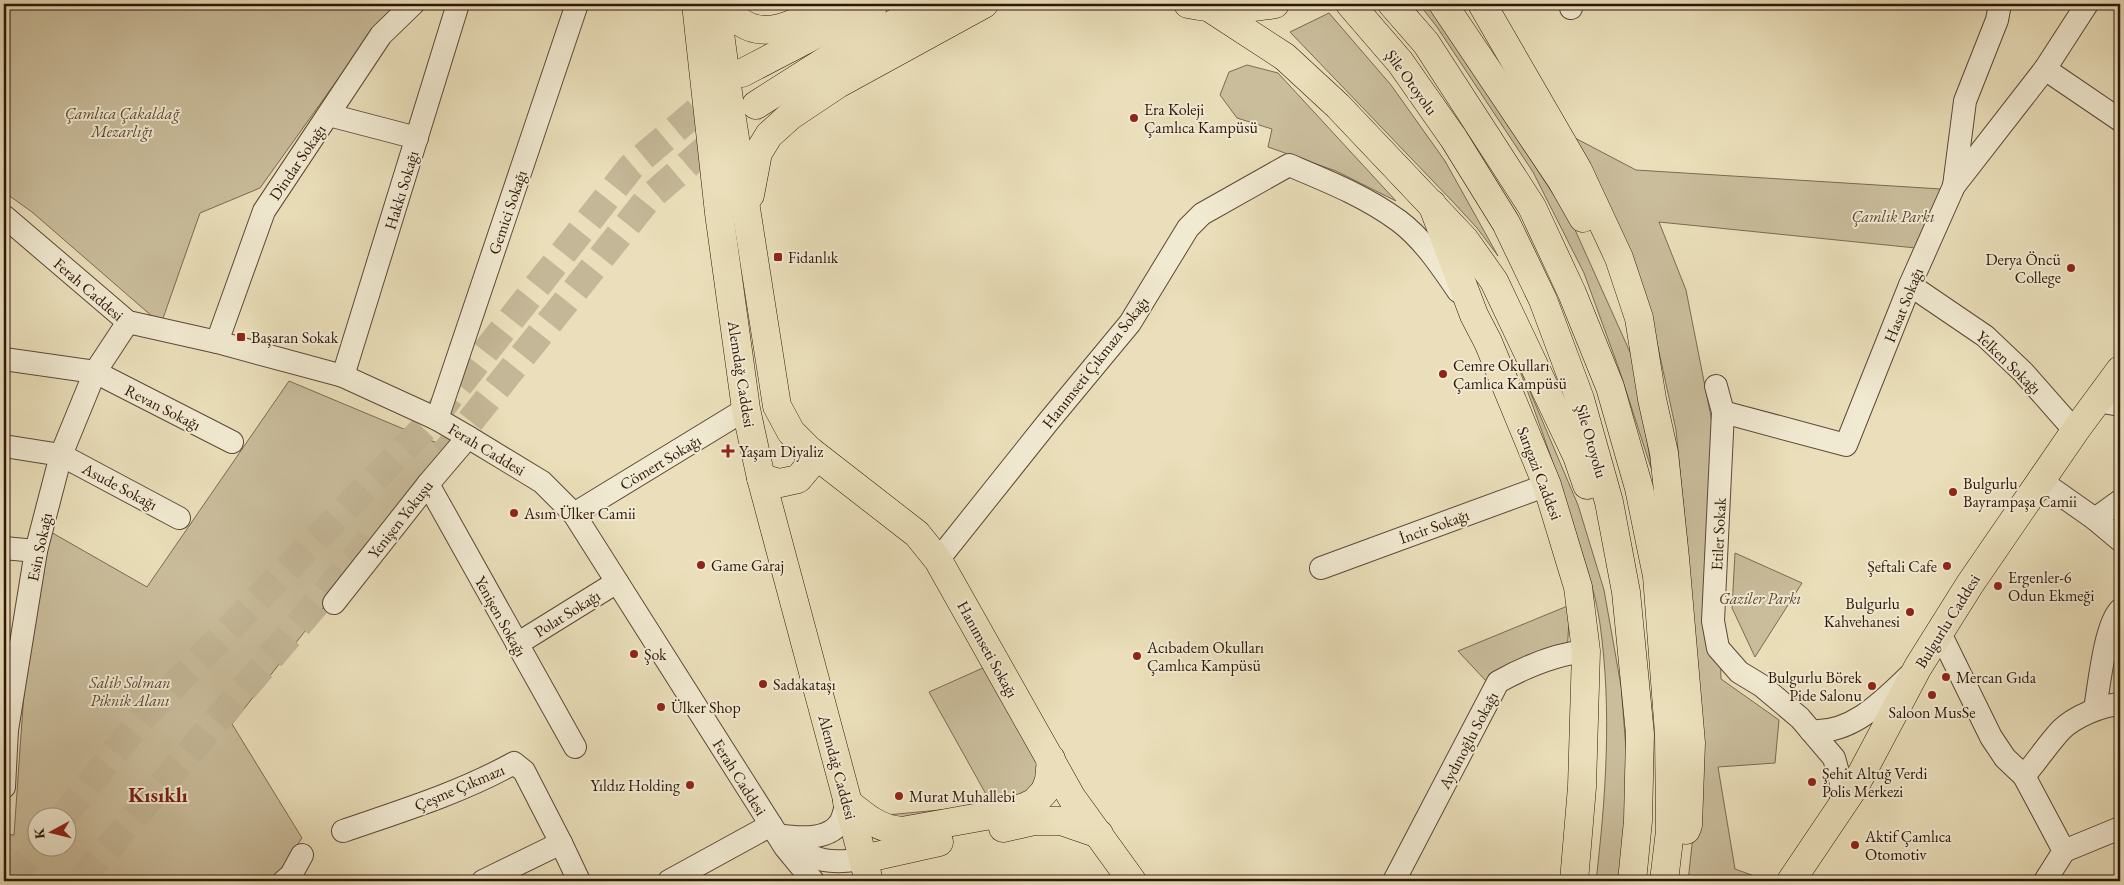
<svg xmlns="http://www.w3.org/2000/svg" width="2124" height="885" font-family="'EB Garamond',serif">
<rect width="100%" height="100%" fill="#eadfba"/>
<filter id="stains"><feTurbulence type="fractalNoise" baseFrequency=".004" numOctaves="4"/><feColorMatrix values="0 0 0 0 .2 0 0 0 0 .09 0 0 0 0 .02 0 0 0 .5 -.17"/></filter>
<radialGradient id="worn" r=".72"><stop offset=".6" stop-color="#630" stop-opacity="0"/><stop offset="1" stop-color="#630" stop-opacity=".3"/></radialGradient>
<!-- green -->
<g fill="#cabd9c" stroke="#7c6a52" fill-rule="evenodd">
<polygon points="4,4 401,4 368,37 260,188 200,213 161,324 32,212 4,192"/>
<polygon points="1419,4 1429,4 1572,223 1634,361 1652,471 1619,369 1584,273 1533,172 1437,27"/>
<polygon points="1329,13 1391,85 1445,161 1498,256 1477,228 1454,203 1290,32"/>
<polygon points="1247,65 1278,73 1396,201 1336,171 1268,147 1272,129 1237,118 1220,95 1229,72"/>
<polygon points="1575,138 1636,170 1941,189 1916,248 1659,222 1686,290 1713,427 1721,679 1779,720 1775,763 1718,767 1735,869 1768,881 1688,881 1699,782 1687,541 1676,430 1656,338"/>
<path d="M1509,342l69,163 26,85 17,96 11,139 -3,56h-33c10,-85 16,-171 4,-257 -5,-35 -18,-70 -28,-103 -19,-60 -40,-119 -63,-179z"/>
<path d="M289,381l160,67 -217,276 70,114 -29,43h-269v-47l10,1 11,-157 24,-147 98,56zM38,818h30v30h-30z"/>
<polygon points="1735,553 1802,583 1755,657 1732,608"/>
<polygon points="1570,605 1567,653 1487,682 1458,651"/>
<polygon points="985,667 1052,780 1031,809 888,846 876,816 992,805 929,692"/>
</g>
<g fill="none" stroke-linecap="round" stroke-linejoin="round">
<!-- major-tunnel -->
<g stroke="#c4b797" stroke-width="28" stroke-dasharray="28 14" stroke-linecap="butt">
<polyline points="444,454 648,199 756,105"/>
<polyline points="62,818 144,716 431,421 631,167 722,90"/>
<polyline points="10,881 38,847"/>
<polyline points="80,881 379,530"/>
</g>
<defs>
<g id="minor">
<polyline points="1571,8 1572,4"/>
<polyline points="2045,69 2120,120"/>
<polyline points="329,115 417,138"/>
<polyline points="1954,186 1965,101 1997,20 2000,4"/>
<polyline points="4,216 128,322 217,342 343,376 437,419 468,437 542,482 574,514 785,847 813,881"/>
<polyline points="1910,285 1985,336 2023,372 2075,431"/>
<polyline points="217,342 264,211 381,35 413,4"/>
<polyline points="4,359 95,372 232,442"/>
<polyline points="343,376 458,4"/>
<polyline points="1716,386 1723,412 1713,621 1718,648 1739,672 1762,686 1800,718 1834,758 1841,783 1841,806"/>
<polyline points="2097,401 2120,405"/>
<polyline points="1723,412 1846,445 1910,285 1954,186 2045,69 2087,4"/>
<polyline points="437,419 577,4"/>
<polyline points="4,446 61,455 179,518"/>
<polyline points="2041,481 2095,519 2120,540"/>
<polyline points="428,484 575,747"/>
<polyline points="574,514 746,409"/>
<polyline points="2095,519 2120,501"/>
<polyline points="4,548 36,551"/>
<path d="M938,560l110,-138 82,-99 58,-95 14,-14 87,-49c38,16 76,31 110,56 24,18 42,45 59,70"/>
<polyline points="1321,568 1547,485"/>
<polyline points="334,603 428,484 468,437"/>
<polyline points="1940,633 1991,737 2005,758 2024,776 2064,851 2045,881"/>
<polyline points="517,644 617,582"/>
<path d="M2095,709c4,-23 10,-84 25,-99"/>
<path d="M1811,731c40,3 71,-29 98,-55"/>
<path d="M2024,776c13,-15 24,-32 37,-46 13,-13 41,-25 59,-26"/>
<polyline points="4,787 7,730 36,551 61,455 95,372 128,322"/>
<path d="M343,831c58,-20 117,-38 171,-68l10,8 37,72"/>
<path d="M778,835c19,3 52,6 63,-14 3,-6 4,-13 6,-19"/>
<path d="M788,843c27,19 43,21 75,16"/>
<polyline points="2064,851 2120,828"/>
<polyline points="284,881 291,875 302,855"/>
<polyline points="483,881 561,843 579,881"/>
<polyline points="669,881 771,825"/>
<path d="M1394,881l104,-199c27,-15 58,-28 88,-31"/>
</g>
<g id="major">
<polyline points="696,4 719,213 746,409 761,478 869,881"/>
<polyline points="716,4 729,100 777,406 791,432 809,450 917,534 938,560 1072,798 1132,881"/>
<path d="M724,4l1,3c5,5 11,12 17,16 29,19 64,-6 91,-19"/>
<path d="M1188,4c30,6 57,6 87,0"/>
<polyline points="742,73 874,4"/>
<polyline points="756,105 841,51 932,4"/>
<polyline points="750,195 758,153 769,135 790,116 838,84 984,4"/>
<polyline points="1432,204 1474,315 1488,342 1547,485 1578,587 1586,651 1582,787 1574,881"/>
<polyline points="761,478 780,483 798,479 809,466 809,450"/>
<path d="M847,802c18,15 32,27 55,29l106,-19 17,-5 10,-5 10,-11 4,-11 2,-21"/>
<polyline points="1003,828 1034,821 1061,821 1099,834"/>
<polyline points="863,859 939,842"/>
<polyline points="1791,881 1855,786 1918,667 1970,584 2075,431 2120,370"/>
</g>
<g id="highway">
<polyline points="1350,4 1400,62 1454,139 1506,223 1543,300 1580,399 1609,502 1626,592 1640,734 1638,821 1632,881"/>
<polyline points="1392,4 1426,43 1532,207 1572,293 1610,387 1639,488 1657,576 1669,734 1670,831 1664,881"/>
<polyline points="1443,4 1562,181 1583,218"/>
<polyline points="1482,4 1578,170 1619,258 1639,318 1652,399 1664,453 1675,558 1691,743 1688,825 1686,830"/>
<polyline points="1210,8 1285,57 1338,106 1465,240 1494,281 1577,456 1587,485"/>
</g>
</defs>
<!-- minor casing -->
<use href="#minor" stroke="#5d4835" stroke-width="24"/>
<!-- major casing -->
<use href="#major" stroke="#2e1609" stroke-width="29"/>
<!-- highway casing -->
<use href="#highway" stroke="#2e1609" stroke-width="29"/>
<!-- minor -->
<use href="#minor" stroke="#f1ead2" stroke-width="22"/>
<!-- major -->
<use href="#major" stroke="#eadfba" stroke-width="28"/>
<!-- highway -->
<use href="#highway" stroke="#eadfba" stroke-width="28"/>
</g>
<!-- markers -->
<g fill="#8f2418" stroke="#f1ead2" stroke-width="2">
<circle cx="1134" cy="118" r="5"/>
<rect x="773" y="252" width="10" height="10" rx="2.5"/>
<circle cx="2071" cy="268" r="5"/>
<rect x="236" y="332" width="10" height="10" rx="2.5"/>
<circle cx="1443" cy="374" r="5"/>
<path d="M725.5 443.5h5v5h5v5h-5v5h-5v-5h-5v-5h5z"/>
<circle cx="1953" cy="492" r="5"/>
<circle cx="514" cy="513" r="5"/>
<circle cx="701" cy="565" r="5"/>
<circle cx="1947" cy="566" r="5"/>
<circle cx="1998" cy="586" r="5"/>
<circle cx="1910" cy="612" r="5"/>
<circle cx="634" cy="654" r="5"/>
<circle cx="1137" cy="656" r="5"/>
<circle cx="1946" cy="677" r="5"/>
<circle cx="763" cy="684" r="5"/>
<circle cx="1872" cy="686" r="5"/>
<circle cx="1932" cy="695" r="5"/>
<circle cx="661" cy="707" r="5"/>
<circle cx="1812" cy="782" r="5"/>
<circle cx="690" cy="785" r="5"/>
<circle cx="899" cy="796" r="5"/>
<circle cx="1855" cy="845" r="5"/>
</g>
<g text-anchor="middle" stroke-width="4" stroke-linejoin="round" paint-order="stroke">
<!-- street labels -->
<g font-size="16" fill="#2e1609" stroke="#f1ead2">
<text transform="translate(1412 82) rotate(54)" y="6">Şile Otoyolu</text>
<text transform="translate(297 162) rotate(-56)" y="6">Dindar Sokağı</text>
<text transform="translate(401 190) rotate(-73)" y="6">Hakkı Sokağı</text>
<text transform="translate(507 212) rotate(-71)" y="6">Gemici Sokağı</text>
<text transform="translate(89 289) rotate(41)" y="6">Ferah Caddesi</text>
<text transform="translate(1903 305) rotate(-68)" y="6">Hasat Sokağı</text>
<text transform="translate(1095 362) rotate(-52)" y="6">Hanımseti Çıkmazı Sokağı</text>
<text transform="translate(2009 362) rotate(44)" y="6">Yelken Sokağı</text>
<text transform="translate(742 374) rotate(81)" y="6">Alemdağ Caddesi</text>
<text transform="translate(163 407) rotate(27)" y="6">Revan Sokağı</text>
<text transform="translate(1592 441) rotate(74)" y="6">Şile Otoyolu</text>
<text transform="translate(487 449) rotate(31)" y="6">Ferah Caddesi</text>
<text transform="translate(660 462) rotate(-31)" y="6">Cömert Sokağı</text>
<text transform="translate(1540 473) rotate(69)" y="6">Sarıgazi Caddesi</text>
<text transform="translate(120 486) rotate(28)" y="6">Asude Sokağı</text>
<text transform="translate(400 519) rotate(-52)" y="6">Yenişen Yokuşu</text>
<text transform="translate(1434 526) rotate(-20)" y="6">İncir Sokağı</text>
<text transform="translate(1718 534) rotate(-87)" y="6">Etiler Sokak</text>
<text transform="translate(39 547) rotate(-78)" y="6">Esin Sokağı</text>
<text transform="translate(567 613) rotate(-32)" y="6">Polat Sokağı</text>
<text transform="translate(501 616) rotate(61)" y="6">Yenişen Sokağı</text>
<text transform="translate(1947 621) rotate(-58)" y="6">Bulgurlu Caddesi</text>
<text transform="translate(988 649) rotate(61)" y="6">Hanımseti Sokağı</text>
<text transform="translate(1468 740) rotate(-62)" y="6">Aydınoğlu Sokağı</text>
<text transform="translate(838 767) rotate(75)" y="6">Alemdağ Caddesi</text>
<text transform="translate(740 777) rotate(58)" y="6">Ferah Caddesi</text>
<text transform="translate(459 787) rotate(-23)" y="6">Çeşme Çıkmazı</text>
</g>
<!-- poi labels -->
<g font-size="16" fill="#2e1609" stroke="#f1ead2" text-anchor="start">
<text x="1144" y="115">Era Koleji<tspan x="1144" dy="18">Çamlıca Kampüsü</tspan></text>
<text x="788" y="263">Fidanlık</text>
<text x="2061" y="265" text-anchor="end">Derya Öncü<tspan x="2061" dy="18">College</tspan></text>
<text x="251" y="343">Başaran Sokak</text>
<text x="1453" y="371">Cemre Okulları<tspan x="1453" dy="18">Çamlıca Kampüsü</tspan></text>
<text x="739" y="457">Yaşam Diyaliz</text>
<text x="1963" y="489">Bulgurlu<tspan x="1963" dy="18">Bayrampaşa Camii</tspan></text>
<text x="524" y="519">Asım Ülker Camii</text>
<text x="711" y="571">Game Garaj</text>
<text x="1937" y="572" text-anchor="end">Şeftali Cafe</text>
<text x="2008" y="583">Ergenler-6<tspan x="2008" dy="18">Odun Ekmeği</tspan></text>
<text x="1900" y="609" text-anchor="end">Bulgurlu<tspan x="1900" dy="18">Kahvehanesi</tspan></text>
<text x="1147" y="653">Acıbadem Okulları<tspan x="1147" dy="18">Çamlıca Kampüsü</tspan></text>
<text x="644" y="660">Şok</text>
<text x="1862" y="683" text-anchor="end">Bulgurlu Börek<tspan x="1862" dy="18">Pide Salonu</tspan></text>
<text x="1956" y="683">Mercan Gıda</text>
<text x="773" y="690">Sadakataşı</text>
<text x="671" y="713">Ülker Shop</text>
<text x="1932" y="718" text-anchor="middle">Saloon MusSe</text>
<text x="1822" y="779">Şehit Altuğ Verdi<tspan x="1822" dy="18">Polis Merkezi</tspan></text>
<text x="680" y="791" text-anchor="end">Yıldız Holding</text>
<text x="909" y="802">Murat Muhallebi</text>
<text x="1865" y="842">Aktif Çamlıca<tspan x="1865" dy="18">Otomotiv</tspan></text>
</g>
<!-- park labels -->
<g font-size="16" font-style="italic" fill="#5d4835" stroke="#f1ead2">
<text x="122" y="119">Çamlıca Çakaldağ<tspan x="122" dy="18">Mezarlığı</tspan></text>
<text x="1893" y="222">Çamlık Parkı</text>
<text x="1760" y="604">Gaziler Parkı</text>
<text x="130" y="688">Salih Solman<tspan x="130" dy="18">Piknik Alanı</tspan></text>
</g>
<!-- district labels -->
<g font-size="21" font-weight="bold" fill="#7a1f14" stroke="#f1ead2">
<text x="158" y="802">Kısıklı</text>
</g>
</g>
<!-- margin -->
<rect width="2124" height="885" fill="none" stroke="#eadfba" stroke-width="20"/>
<rect x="5" y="5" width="2114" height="875" fill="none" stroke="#2e1609" stroke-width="2.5"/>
<rect x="10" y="10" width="2104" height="865" fill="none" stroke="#2e1609"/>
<!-- north arrow -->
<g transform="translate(52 832) rotate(263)"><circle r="24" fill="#f1ead2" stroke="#a39582"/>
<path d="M0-4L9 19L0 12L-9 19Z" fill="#8f2418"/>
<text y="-8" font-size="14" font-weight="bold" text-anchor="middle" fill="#2e1609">K</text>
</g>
<rect width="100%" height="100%" filter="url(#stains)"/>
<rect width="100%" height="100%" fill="url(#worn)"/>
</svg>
